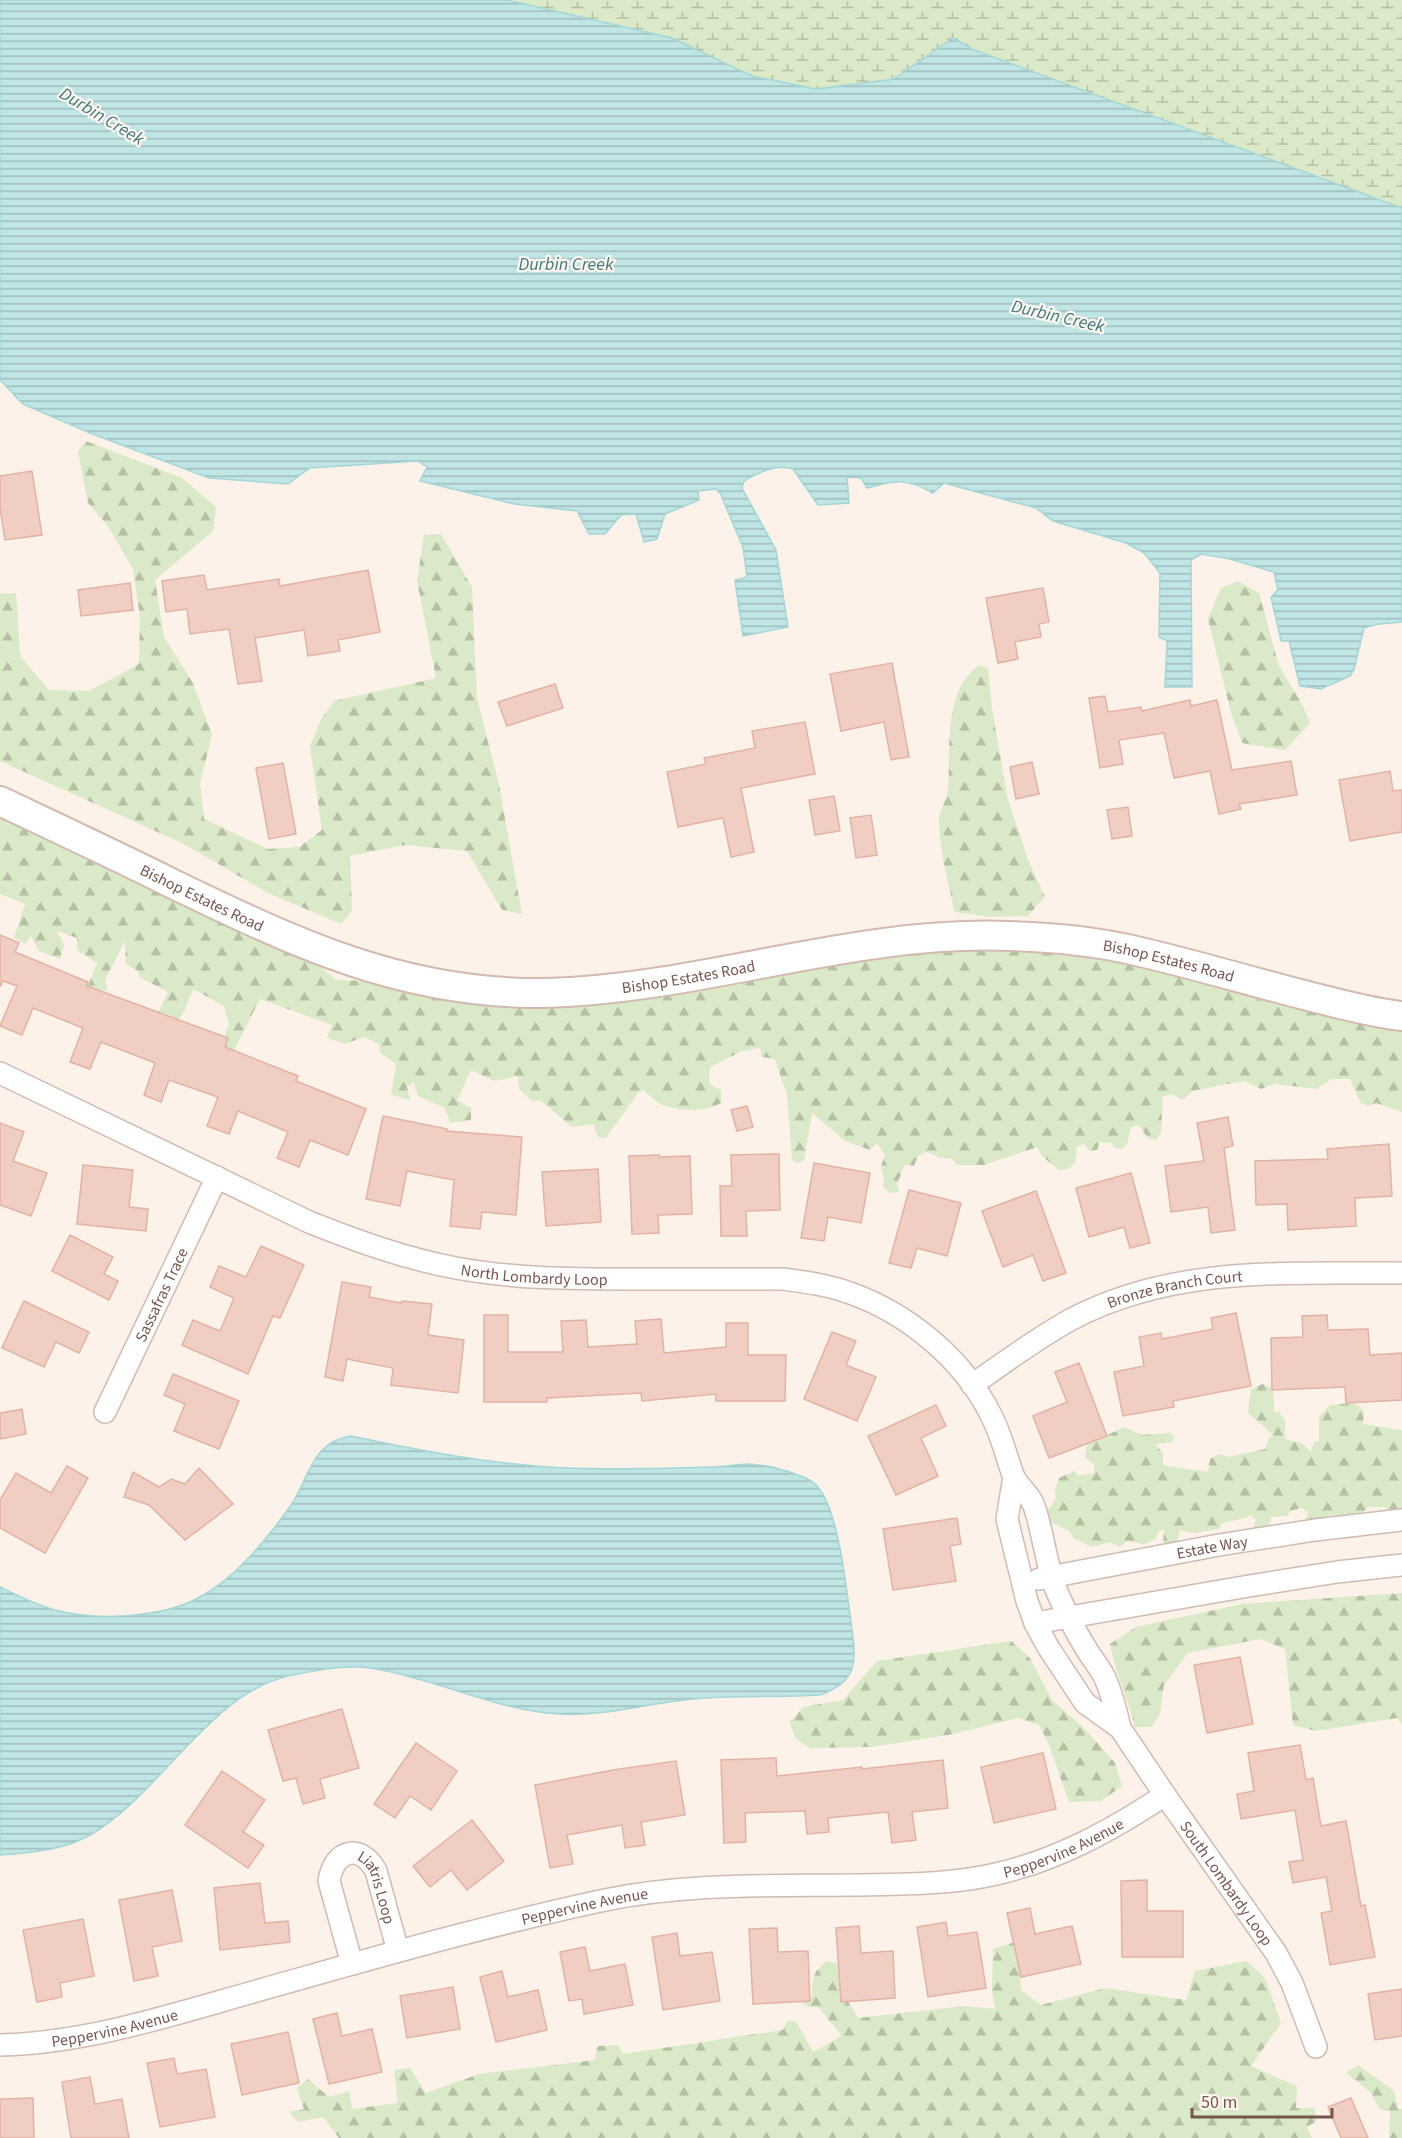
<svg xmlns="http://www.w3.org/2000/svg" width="1402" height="2138" font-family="'Source Sans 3',sans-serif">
<defs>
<pattern id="forest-firs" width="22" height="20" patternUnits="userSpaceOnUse" patternTransform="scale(1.5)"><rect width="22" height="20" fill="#dae9c8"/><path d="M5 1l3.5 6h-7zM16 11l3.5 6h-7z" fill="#b5c0a5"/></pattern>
<pattern id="wetland-marsh" width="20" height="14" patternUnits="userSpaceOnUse" patternTransform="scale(1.5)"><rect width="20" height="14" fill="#dae9c8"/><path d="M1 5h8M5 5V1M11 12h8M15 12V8" fill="none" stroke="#b5c0a5"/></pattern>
<pattern id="water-rules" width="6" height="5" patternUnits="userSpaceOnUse" patternTransform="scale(1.5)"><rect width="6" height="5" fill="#bfe5e5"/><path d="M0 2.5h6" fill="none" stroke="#a0bcbc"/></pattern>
</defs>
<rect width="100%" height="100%" fill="#fcf2ea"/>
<!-- forest -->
<g fill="url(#forest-firs)">
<polygon points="86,441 182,478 216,507 213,531 155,580 164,637 193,683 212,735 200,784 204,819 268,849 299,847 322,830 310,746 321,719 334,701 436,678 417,581 424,535 441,534 472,587 477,698 499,785 522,914 502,910 467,851 405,845 350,856 352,911 341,924 268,893 184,844 0,761 0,594 16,593 20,656 49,690 89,691 139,664 140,617 133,569 108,526 88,503 78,451"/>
<polygon points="1238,581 1259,593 1279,666 1302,704 1310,723 1285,750 1242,743 1231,713 1208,619 1221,588"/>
<path d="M980,665l8,3 4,41 16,91 21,62 16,35 -17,19 -39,1 -34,-5c-6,-26 -16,-64 -16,-91 0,-11 8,-21 9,-31 3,-39 -6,-101 32,-125z"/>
<path d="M0,812l321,155 15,13 37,1 101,23 73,1 416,-59 110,6 82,14 247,61v85l-26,-9 -8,3 -7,-3 -11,-24h-18l-16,10 -41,-5 -14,5 -17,-8 -52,10 -9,9 -11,-6 -9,2 -2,37 -5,7 -8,-1 -9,-14 -8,2 -4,17 -5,5 -9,-2 -1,-4 -12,-1 -3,8 -7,1 -6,-7 -7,2 -2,17 -7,6 -9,1 -16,-13 -6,-10 -53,18h-26l-8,-7h-10l-13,-6 -9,4 -4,10 -9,-1 -8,19 2,8 -10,1 -6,-7 1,-4 -3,-16 4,-11 -8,-12 -7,7 -25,-9 -33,-28 -8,48 -7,2 -5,-3 -5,-65 -12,-36 -13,-2 -2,-9 -20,4 -30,15 -1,17 12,6v13c-15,9 -41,9 -58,2 -7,-3 -13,-10 -20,-15l-5,3 -32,45 -8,-1 -5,-13 -21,3 -32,-27 -8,1 -13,-12 -1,-13 -24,5 -23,-11 -14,30 14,8v12l-21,3 -5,-15 -27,-12 -4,-14 -7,5 3,13 -19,-5 5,-31 -16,-11 -1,-9 -15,-7 -19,7 -18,-6 5,-13 -72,-26 -29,57 -9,-14 7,-18 -5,-18 -31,-17 -8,21 -27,40 -9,-19 19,-39 -29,-15 -1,-6 -12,-7 -1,-23 -20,39 3,11 -9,-1 -6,7 -8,-4 12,-30 -20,-13v-12l-20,-7 7,13 -4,15 -21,-8 -8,-15 -6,8 -11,-6 11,-34 -25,-10z"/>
<path d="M1263,1384l10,5 1,23h5l6,8v19l17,4 9,9 3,-10 5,-1v-24l11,-12 24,-2 10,7 -1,14 39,6v80l-10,2 -8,-5h-16l-8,9 -23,2 -2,-3 -8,1 -3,4h-19l3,-8 -7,-4 -11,3 -3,5 -16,1 -3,12 -16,2 4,-11 -5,-5c-10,5 -20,5 -30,9l-2,5 -25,4 -14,-3 -3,14 -14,3 1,-17 -6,1 -3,9 -11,4 -17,-3 -8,6 -9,-5 -18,5 -18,-9 -5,-7 -18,-9 -6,-8 11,-15 -1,-10 4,-11 15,-7 5,5 15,-3v-8l-9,-8 2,-13 38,-17 17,8 28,-2 4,3 -1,6 -18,2 8,9v12l45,7 2,-13 9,-5 10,3 36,-8 4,-11 4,-3 -25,-22 3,-24z"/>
<path d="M1402,1593v131l-5,-6 -81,13 -23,-6 -8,-76 -25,-10 -72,14 -24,32 -4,28 -8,14h-17c-7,-29 -20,-54 -25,-83l26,-17 106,-23z"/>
<polygon points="1011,1641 1030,1658 1052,1700 1084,1728 1115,1763 1122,1786 1101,1801 1069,1802 1049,1745 1039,1725 1018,1718 948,1735 871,1747 810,1748 795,1738 790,1722 803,1707 843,1700 877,1661"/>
<path d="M1018,1941l3,49 20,15 64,-17 81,12 9,-29 52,-10 18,17 16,45 -30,43 46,20 -1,22h18l3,13 -10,6 5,11h-973l-16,-21 -25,5 -9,-10 15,-3 -7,-21 11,-9 21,18 20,-6 3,18 46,-6 -4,-33 16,-2 16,25 53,-19 116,-14 2,-14 21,-1 5,9 160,-24 4,-9h9l17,31 29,-16 -24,-29h-10l-7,-5v-3l11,-1c1,-19 -1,-25 15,-37l11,3 2,24 18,30 106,-12 31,3 -3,-18 1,-42z"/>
<polygon points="1358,2065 1394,2091 1398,2109 1402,2109 1402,2138 1389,2138 1390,2111 1380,2110 1371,2093 1346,2073"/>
</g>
<!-- wetland -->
<polygon fill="url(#wetland-marsh)" points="507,0 1402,0 1402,208 974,50 953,38 894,79 816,89 752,76 672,38"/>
<!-- water -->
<g fill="url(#water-rules)" stroke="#a5d6d6" stroke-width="1.5">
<path d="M0,0h507l165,38 80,38 64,13 78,-10 59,-41 21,12 428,158v414l-23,2 -15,4 -10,42 -4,6 -29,13 -21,-3 -11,-45h-8l-10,-44 7,-7 -4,-18 -44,-13 -29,-5 -10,6 1,127h-27l2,-46 -8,-4 1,-64 -16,-20 -18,-10 -73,-22 -17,-13 -92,-25 -11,10c-27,-15 -37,-13 -66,-5l-6,-10 -14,-1 2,26 -31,2 -25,-36c-19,-5 -33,3 -49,12l-2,7 34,62 12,77 -45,9 -8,-56 12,-3 -4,-30 -23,-54 -5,-4 -17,2 1,9 -34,14 -8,25 -13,3 -8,-28 -15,1 -16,19h-16l-12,-23 -63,-7 -94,-23 7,-14 -9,-6 -108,7 -22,16 -79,-6 -119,-45 -67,-29 -23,-24z"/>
<path d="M351,1436c71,15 143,29 216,32 49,2 98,0 146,-1 12,0 24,-3 36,-3 17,1 33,5 49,11 5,2 12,5 16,8 25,21 32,106 37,139 5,37 9,59 -31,73 -42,3 -85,0 -127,4 -45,4 -89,18 -135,15 -46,-3 -92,-21 -136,-34 -20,-5 -41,-12 -62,-13 -23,-1 -49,4 -72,9 -78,18 -128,118 -196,158 -27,16 -62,19 -92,21v-268c18,9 36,18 55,23 41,11 106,8 143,-12 37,-19 67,-57 91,-90 21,-29 21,-66 62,-72z"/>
</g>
<!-- building -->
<g fill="#f0cec3" stroke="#e2b3a4" stroke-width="1.5">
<polygon points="32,471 42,535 5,540 0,508 0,476"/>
<polygon points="368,570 380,632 338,640 340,651 308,656 304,630 255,638 262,681 238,684 229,629 190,634 187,609 166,612 162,581 204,575 207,590 279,579 280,586"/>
<polygon points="130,583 133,610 81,616 78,590"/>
<polygon points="1043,588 1049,622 1039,624 1041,637 1015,642 1018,659 998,663 986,598"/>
<polygon points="892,663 909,757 891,760 884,722 841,731 830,674"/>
<polygon points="555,684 563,708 507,726 498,702"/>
<polygon points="1105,696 1108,712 1141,707 1142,711 1190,700 1191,706 1217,700 1232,770 1291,761 1297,795 1239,804 1241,809 1219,814 1210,771 1174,778 1164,733 1119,740 1123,764 1100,768 1089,698"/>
<polygon points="805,722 815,774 741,788 754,852 731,857 723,818 678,827 667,772 706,764 704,758 755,748 752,731"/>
<polygon points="1032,762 1039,794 1016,799 1010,767"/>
<polygon points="283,763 296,834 269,839 256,768"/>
<polygon points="1390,771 1393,791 1402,790 1402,832 1350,841 1339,780"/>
<polygon points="834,796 840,831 815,835 809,800"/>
<polygon points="1128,807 1132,836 1112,839 1107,810"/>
<polygon points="871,815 877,855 856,858 850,818"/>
<polygon points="0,935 19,943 15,952 88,982 87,986 228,1038 225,1047 298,1076 296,1081 366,1109 348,1155 310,1140 299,1167 277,1158 288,1132 238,1111 229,1134 207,1126 218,1097 169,1080 161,1102 144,1095 155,1063 101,1042 90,1069 70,1062 83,1028 33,1008 22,1035 0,1026 17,986 3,981 0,987"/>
<polygon points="747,1106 753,1127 737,1131 731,1110"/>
<polygon points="383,1116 447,1129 446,1131 522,1137 516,1215 482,1212 480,1229 450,1226 454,1180 407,1171 400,1206 366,1199"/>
<polygon points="1228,1117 1233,1146 1224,1148 1235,1230 1211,1233 1208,1207 1171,1212 1165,1166 1204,1161 1197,1123"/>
<polygon points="0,1123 24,1132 13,1161 47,1173 31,1216 0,1205"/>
<polygon points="1389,1144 1392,1196 1355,1198 1356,1226 1288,1230 1287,1204 1256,1205 1255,1161 1328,1159 1327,1149"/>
<polygon points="779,1154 780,1210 746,1211 747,1236 721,1236 720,1186 732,1186 731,1155"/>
<polygon points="659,1155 660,1157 690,1156 692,1214 658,1215 659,1233 632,1234 629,1156"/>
<polygon points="814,1163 870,1173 861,1223 828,1217 824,1241 801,1238"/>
<polygon points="83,1165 133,1170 129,1207 148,1209 146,1231 77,1224"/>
<polygon points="598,1169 601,1222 546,1226 542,1172"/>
<polygon points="1131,1173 1150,1243 1130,1248 1124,1227 1089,1237 1076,1188"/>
<polygon points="909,1190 961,1203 947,1256 917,1248 911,1268 889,1263"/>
<polygon points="1036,1191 1066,1273 1043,1281 1033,1255 1003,1267 982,1211"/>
<polygon points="70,1235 113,1257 104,1274 118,1281 109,1300 52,1271"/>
<polygon points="261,1246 304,1265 280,1318 273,1316 248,1374 182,1345 193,1320 220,1331 234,1298 210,1287 219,1266 246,1277"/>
<polygon points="342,1282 371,1287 369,1297 401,1303 402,1301 432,1304 428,1335 464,1340 458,1393 391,1385 393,1368 347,1359 343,1381 325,1377"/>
<polygon points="24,1301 89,1332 79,1353 56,1342 44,1367 2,1348"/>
<polygon points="1236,1313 1251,1386 1173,1401 1174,1407 1123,1416 1114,1372 1144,1366 1139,1337 1161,1333 1162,1339 1213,1329 1211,1318"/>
<polygon points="484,1315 508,1315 508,1352 563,1352 561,1321 586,1320 588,1347 637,1344 635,1321 661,1319 664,1353 726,1347 726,1323 748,1323 748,1355 786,1355 785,1401 716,1401 716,1394 642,1401 641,1393 547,1398 547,1402 484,1402"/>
<polygon points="1327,1315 1328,1330 1368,1329 1370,1355 1402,1353 1402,1400 1346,1403 1345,1387 1272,1390 1271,1338 1303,1337 1302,1316"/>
<polygon points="832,1332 856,1341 846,1365 876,1377 857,1421 804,1399"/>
<polygon points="1079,1363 1107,1436 1049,1458 1033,1416 1067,1402 1055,1372"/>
<polygon points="173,1374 239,1401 219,1449 174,1431 185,1404 164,1395"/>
<polygon points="936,1405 946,1426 921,1438 938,1476 896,1495 868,1436"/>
<polygon points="22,1409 26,1434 0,1439 0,1413"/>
<polygon points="67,1466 88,1478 45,1553 0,1528 0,1500 16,1473 51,1493"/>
<polygon points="199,1468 233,1504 185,1540 149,1505 124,1497 133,1472 159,1487 171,1479 185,1484"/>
<polygon points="957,1518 961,1544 950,1546 956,1581 893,1590 883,1529"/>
<polygon points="1240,1657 1253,1724 1207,1733 1194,1665"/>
<polygon points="342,1709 359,1768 320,1779 325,1798 303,1804 296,1778 283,1781 268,1730"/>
<polygon points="416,1743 457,1771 431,1810 410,1796 395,1818 374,1804"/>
<polygon points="1300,1745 1306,1780 1313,1778 1321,1826 1346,1821 1361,1906 1365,1905 1375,1957 1330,1965 1321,1913 1332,1911 1326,1877 1293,1883 1289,1862 1303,1860 1295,1810 1241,1819 1237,1794 1254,1791 1248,1753"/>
<polygon points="1043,1753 1056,1809 994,1823 981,1767"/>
<polygon points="776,1758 777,1776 862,1767 862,1769 943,1760 948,1808 912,1812 916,1840 892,1843 888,1812 828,1818 829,1832 807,1834 805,1811 745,1813 746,1842 724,1843 721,1760"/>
<polygon points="676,1761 685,1815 641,1822 645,1845 625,1848 622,1825 567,1835 573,1864 550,1868 535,1785 613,1770"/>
<polygon points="222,1771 265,1800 243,1832 264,1845 248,1868 185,1825"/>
<polygon points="472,1820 504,1861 467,1890 451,1870 430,1887 413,1866"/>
<polygon points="1147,1880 1147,1911 1183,1911 1183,1957 1122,1957 1121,1881"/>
<polygon points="260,1883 265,1923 288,1921 290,1942 220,1950 214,1888"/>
<polygon points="172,1890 182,1941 152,1947 158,1976 134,1981 119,1900"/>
<polygon points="1030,1908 1035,1934 1072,1926 1081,1964 1021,1977 1007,1913"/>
<polygon points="83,1919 94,1976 60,1983 62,1997 37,2002 23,1930"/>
<polygon points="946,1922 948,1936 977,1932 986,1988 928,1997 917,1927"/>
<polygon points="859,1926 861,1953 893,1951 895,1998 841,2002 836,1928"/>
<polygon points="777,1928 778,1952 808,1951 810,2001 753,2004 749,1929"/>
<polygon points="677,1933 680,1956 712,1952 720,2001 663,2010 652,1937"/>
<polygon points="585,1947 590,1971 625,1964 633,2005 584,2014 582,1999 569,2001 560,1952"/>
<polygon points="502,1971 508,1997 538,1990 547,2030 496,2042 480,1977"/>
<polygon points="453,1987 460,2029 407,2038 400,1996"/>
<polygon points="1402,1989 1402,2036 1375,2040 1368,1994"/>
<polygon points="337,2013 342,2036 372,2029 382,2072 329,2084 313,2019"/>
<polygon points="288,2032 299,2083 242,2095 231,2044"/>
<polygon points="174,2058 177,2074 206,2069 215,2117 160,2127 147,2063"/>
<polygon points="90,2077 95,2104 122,2099 129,2138 71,2138 62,2082"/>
<polygon points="33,2098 34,2138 0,2138 0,2099"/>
<polygon points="1351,2098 1368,2138 1341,2138 1328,2107"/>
</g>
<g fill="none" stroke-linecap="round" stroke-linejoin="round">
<defs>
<g id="street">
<path id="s1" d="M0,1073l309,149c48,19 97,37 147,46 59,11 118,11 177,11 50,0 100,0 150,0 22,3 45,6 67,14 59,21 113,66 141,122 10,19 15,40 22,60 5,12 19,21 22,34 9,27 11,57 22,83 8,18 17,37 27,53 6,11 14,20 20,31 8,17 12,34 16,52"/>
<path id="s2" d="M972,1385c33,-23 65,-47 100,-66 103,-54 216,-45 328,-46"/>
<path id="s3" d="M105,1412l112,-235"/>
<path id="s4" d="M1014,1477l-7,42 20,82 8,22 13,24 37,56 35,25 45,67 111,158 16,30 24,64"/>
<path id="s5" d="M1039,1579l180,-34 96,-15 87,-10"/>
<polyline points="1035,1623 1249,1586 1337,1572 1402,1565"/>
<path id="s6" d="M352,1964l-23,-83c5,-32 32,-38 47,-10l22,80"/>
<path id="s7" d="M0,2045c89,-2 174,-31 260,-55 114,-32 228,-65 345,-90 81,-17 164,-14 247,-15 48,-1 97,0 144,-11 62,-14 116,-44 169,-79"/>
</g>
<g id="secondary">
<path id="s8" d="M0,801c57,27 115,54 171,82 124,60 233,112 375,110 156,-4 306,-63 463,-57 41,1 83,5 123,14 62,14 123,33 184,48 28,7 57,15 86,18"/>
</g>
</defs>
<!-- street casing -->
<use href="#street" stroke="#d0bbb2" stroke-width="24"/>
<!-- secondary casing -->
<use href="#secondary" stroke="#d3bab0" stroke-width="32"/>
<!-- street -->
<use href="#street" stroke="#fff" stroke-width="21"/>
<!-- secondary -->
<use href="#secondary" stroke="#fff" stroke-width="28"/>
</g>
<g text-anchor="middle" stroke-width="4.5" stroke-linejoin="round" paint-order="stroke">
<!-- street labels -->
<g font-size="16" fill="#76564e" stroke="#fef7f0">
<text dy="6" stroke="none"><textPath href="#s8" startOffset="224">Bishop Estates Road</textPath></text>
<text dy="6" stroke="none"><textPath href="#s8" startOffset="1214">Bishop Estates Road</textPath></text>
<text dy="6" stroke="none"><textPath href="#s8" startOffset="728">Bishop Estates Road</textPath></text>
<text dy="6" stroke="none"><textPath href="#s1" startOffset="576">North Lombardy Loop</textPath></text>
<text dy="6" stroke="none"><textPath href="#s2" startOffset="228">Bronze Branch Court</textPath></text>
<text dy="6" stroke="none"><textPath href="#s3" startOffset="130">Sassafras Trace</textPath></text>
<text dy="6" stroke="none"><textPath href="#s5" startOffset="176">Estate Way</textPath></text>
<text dy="6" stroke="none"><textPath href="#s7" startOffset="1088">Peppervine Avenue</textPath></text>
<text dy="6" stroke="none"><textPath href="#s4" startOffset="476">South Lombardy Loop</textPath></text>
<text dy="6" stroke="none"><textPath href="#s6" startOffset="172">Liatris Loop</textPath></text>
<text dy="6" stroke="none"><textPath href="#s7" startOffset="602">Peppervine Avenue</textPath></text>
<text dy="6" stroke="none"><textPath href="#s7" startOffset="116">Peppervine Avenue</textPath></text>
</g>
<!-- water labels -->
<g font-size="18" font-style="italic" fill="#42787a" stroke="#fef7f0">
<text transform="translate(102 116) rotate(31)" y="6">Durbin Creek</text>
<text x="566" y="270">Durbin Creek</text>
<text transform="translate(1058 316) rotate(13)" y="6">Durbin Creek</text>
</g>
</g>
<!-- scale -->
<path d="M1192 2108v9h140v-9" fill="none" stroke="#76564e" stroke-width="3"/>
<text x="1201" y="2108" font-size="18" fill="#76564e" stroke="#fef7f0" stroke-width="4.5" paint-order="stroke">50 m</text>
</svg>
